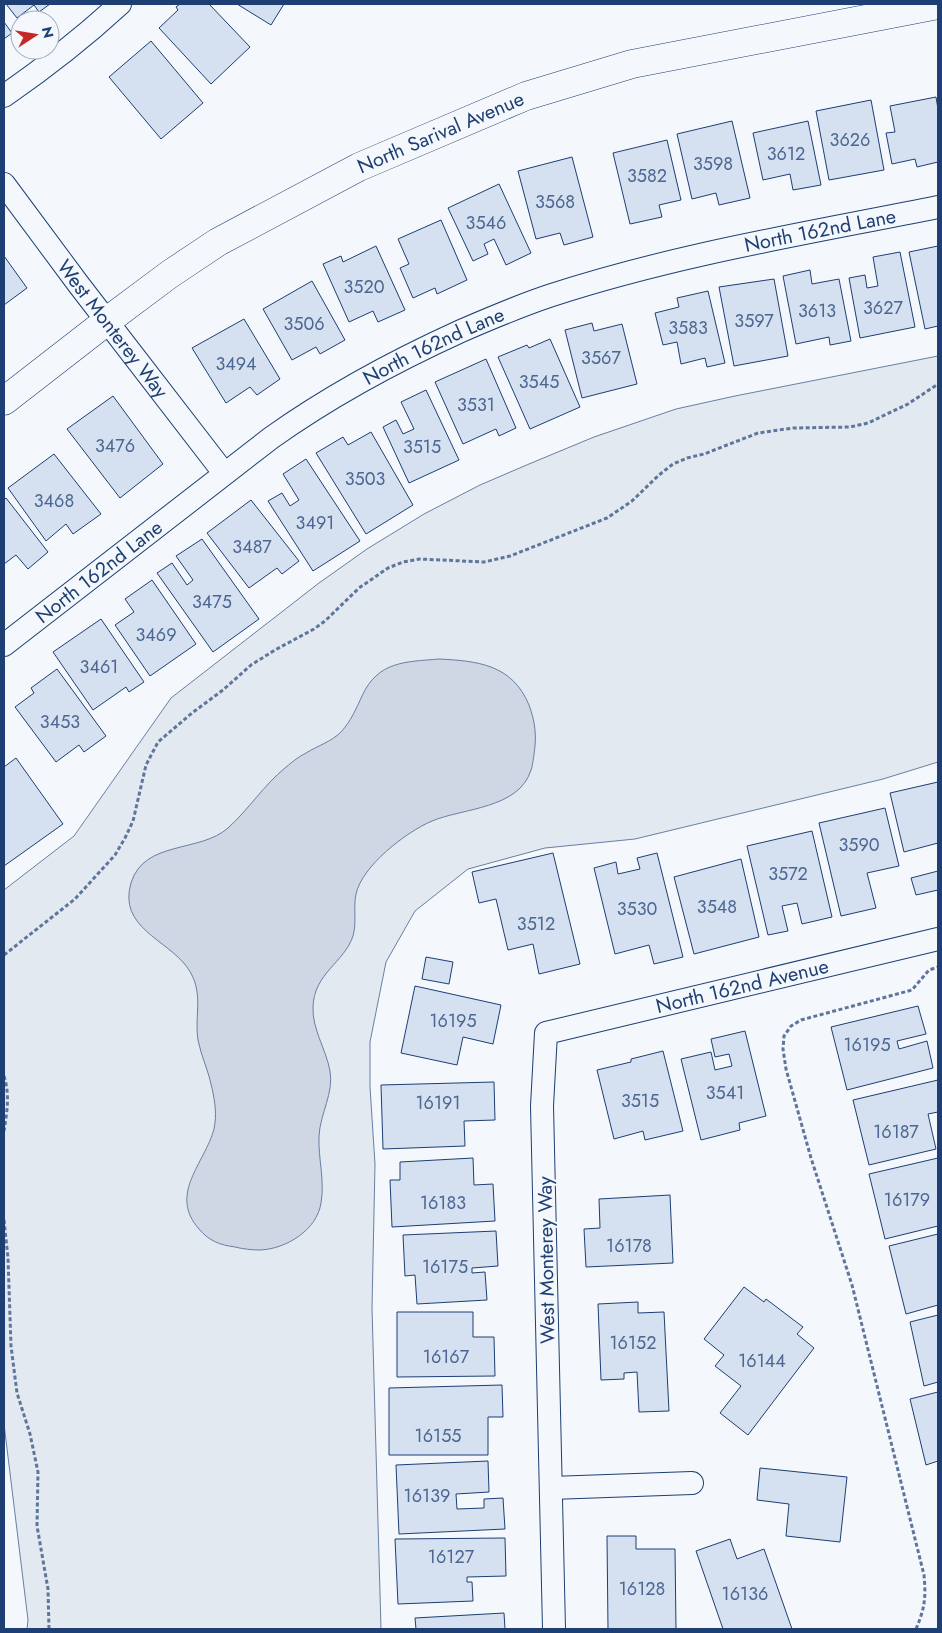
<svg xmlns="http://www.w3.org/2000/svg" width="942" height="1633" font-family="Jost,sans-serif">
<rect width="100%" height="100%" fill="#f4f7fb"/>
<!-- green -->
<polygon fill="#e3e9f0" stroke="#687fa3" points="938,356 938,762 883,779 635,839 545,848 468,869 415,911 386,962 370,1042 370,1087 375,1164 372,1308 381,1629 27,1629 28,1620 4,1424 4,890 74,836 171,698 319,583 367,549 424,514 480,485 529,464 594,437 676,409 735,396"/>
<!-- water -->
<path fill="#cfd7e4" stroke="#687fa3" d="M439,659c38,2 73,5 90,46 6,16 8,31 5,49 0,1 -2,15 -3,16 -12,39 -68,38 -99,51 -26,11 -70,45 -76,73 -3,14 1,28 -3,42 -9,27 -39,37 -40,71 -1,22 13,42 17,64 4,22 -10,43 -11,65 -1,22 6,45 2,67 -4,27 -35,46 -61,47 -8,0 -17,-1 -25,-3 -15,-2 -26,-6 -36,-18 -31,-35 6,-66 15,-100 3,-14 1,-27 -2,-41 -3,-16 -11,-32 -14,-48 -4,-26 7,-48 -11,-73 -21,-28 -69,-40 -56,-84 13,-43 69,-30 97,-55 21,-19 36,-43 57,-60 7,-6 13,-11 21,-15 11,-7 25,-11 35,-21 10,-11 15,-23 21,-36 16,-35 43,-34 77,-37z"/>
<!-- building -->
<g fill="#d5e0f0" stroke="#1d3f73">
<polygon points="6,4 50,4 39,12 34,5 17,18"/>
<polygon points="180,4 209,4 250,47 211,84 159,28 178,10 176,7"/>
<polygon points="237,4 284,4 271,25"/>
<polygon points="4,22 12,33 4,39"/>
<polygon points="151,41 203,103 161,139 109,77"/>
<polygon points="936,97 938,109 938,162 917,167 915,159 892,164 886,133 895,132 890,106"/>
<polygon points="871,100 884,170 829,180 816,111"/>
<polygon points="732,121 750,198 719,205 716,193 692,199 677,134"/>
<polygon points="808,121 821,185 793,190 790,174 763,180 753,133"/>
<polygon points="667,140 681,200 659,205 662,217 630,224 613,153"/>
<polygon points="572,157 593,237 564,245 560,233 536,239 518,171"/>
<polygon points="499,184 531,253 506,265 494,239 484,244 488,254 473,261 448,208"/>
<polygon points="441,220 467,280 437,294 435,288 413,298 400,268 409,264 398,239"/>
<polygon points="376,246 405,310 378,322 373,311 349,322 323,264 341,256 343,262"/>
<polygon points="938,246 938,326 925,329 909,252"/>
<polygon points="900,252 915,327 860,338 849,278 865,275 867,288 878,286 873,257"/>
<polygon points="4,256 27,288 4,305"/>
<polygon points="810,270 812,284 839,279 851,341 830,345 829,337 796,344 783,276"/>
<polygon points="774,279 788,356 734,366 719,287"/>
<polygon points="312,281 345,340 320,354 316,347 292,360 263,309"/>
<polygon points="708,291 725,363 707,367 705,358 681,364 677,342 663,345 655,313 679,307 677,298"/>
<polygon points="244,319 280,379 257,395 250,387 226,403 192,348"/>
<polygon points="592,323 594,331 622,324 637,384 582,398 565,330"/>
<polygon points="550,339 580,407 530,429 498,357 527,345 529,348"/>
<polygon points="486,359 516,428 499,436 496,429 463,444 435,382"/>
<polygon points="426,390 459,460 409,483 383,427 396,420 403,434 414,429 401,402"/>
<polygon points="113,396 163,464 120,498 67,429"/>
<polygon points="371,432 413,505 366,534 316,453 343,437 348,445"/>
<polygon points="54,454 101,514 73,534 66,524 46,541 8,488"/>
<polygon points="306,459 360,541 313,571 268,501 282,493 290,506 299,500 283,474"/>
<polygon points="6,498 48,552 28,569 16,555 4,564 4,500"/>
<polygon points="251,500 299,561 282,574 277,568 249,588 207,533"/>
<polygon points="202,539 259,619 213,652 157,573 172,563 187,585 193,580 176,556"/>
<polygon points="152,580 196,644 150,676 115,625 134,612 125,599"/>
<polygon points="101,619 144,682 129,692 126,687 93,710 53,652"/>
<polygon points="57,669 106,736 84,752 79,745 56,762 15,707 34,693 31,688"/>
<polygon points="16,758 63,824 4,866 4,767"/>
<polygon points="938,782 938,843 904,852 890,793"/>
<polygon points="885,808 899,866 867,873 876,908 841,916 819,823"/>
<polygon points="812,831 832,917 802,924 797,903 782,906 788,931 768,935 747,846"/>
<polygon points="553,853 580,964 539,974 533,944 508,950 496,899 479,903 472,872"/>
<polygon points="657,853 683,957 654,964 649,945 615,954 594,868 616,862 618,874 640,869 637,858"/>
<polygon points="741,859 759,937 694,954 674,877"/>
<polygon points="938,871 938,890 916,895 911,878"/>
<polygon points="426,957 453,962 449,984 422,979"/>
<polygon points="415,986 501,1005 493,1044 463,1037 457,1065 401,1053"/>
<polygon points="918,1006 926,1034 897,1041 899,1049 927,1041 933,1068 847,1090 831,1027"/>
<polygon points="745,1031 766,1116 739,1123 740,1130 701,1140 681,1059 711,1052 715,1070 732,1066 729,1054 715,1057 711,1039"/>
<polygon points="663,1051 683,1131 645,1140 643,1131 614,1139 597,1070 631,1062 631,1059"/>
<polygon points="938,1080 938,1112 928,1114 936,1149 869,1165 853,1100"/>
<polygon points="494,1082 495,1120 464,1121 465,1146 383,1149 381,1085"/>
<polygon points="473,1158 474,1185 493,1184 495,1221 392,1227 390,1180 400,1180 400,1162"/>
<polygon points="938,1158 938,1226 885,1239 869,1174"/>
<polygon points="670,1195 673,1263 586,1267 584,1229 600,1228 599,1199"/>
<polygon points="496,1231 498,1266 472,1268 472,1273 485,1272 487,1300 417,1304 415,1275 405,1276 403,1235"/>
<polygon points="938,1234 938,1305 906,1314 889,1246"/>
<polygon points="744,1287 764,1302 766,1299 803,1327 797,1334 814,1348 748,1435 720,1413 741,1386 715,1366 724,1355 704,1339"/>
<polygon points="638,1302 638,1313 664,1312 669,1411 639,1412 637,1372 624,1373 624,1379 601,1380 598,1304"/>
<polygon points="397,1312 473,1312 473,1337 494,1337 495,1376 397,1377"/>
<polygon points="938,1315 938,1382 924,1386 910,1322"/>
<polygon points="502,1385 503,1417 488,1417 488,1455 389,1455 389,1388"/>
<polygon points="938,1392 938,1461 926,1465 910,1399"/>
<polygon points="488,1461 489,1492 456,1494 457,1509 484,1508 484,1499 503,1498 505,1529 399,1534 396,1465"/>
<polygon points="760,1468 847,1477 840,1542 786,1536 789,1504 757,1500"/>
<polygon points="607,1536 636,1536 636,1549 675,1549 676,1629 608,1629"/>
<polygon points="505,1538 506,1576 467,1577 467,1582 472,1582 473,1601 398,1604 395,1539"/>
<polygon points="730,1539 737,1559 764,1549 792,1629 723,1629 696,1551"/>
<polygon points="504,1613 505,1629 416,1629 415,1618"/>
</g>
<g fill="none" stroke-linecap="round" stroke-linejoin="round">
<defs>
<g id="minor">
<path d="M4,96c42,-29 78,-57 116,-92"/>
<path id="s1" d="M4,184l75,101 145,188"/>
<path id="s2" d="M4,645l267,-207c59,-42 124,-77 190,-107 30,-13 60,-26 91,-36 126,-41 257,-62 386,-88"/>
<polyline points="551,1488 692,1483"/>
<path id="s3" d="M554,1629l-12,-523 4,-73 392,-94"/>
</g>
<g id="tertiary">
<path id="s4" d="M4,401l103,-80 63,-47 48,-32 141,-75 167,-71 106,-32 306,-59"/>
</g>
</defs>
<!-- minor casing -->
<use href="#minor" stroke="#1d3f73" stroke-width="24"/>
<!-- tertiary casing -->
<use href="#tertiary" stroke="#1d3f73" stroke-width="29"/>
<!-- path -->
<g stroke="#5e769c" stroke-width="3" stroke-dasharray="4 2.5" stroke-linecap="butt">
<polyline points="4,955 75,899 115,855 125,838 133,821 146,765 158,742 192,713 223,690 251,665 275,650 314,629 325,621 359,588 388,568 403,562 420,559 484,562 510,556 607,518 632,501 659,475 673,464 687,458 704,454 758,433 793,428 850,427 868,423 908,404 938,384"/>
<path d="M4,1076c6,19 3,36 0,55"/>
<polyline points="4,1220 8,1258 11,1346 17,1393 30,1434 38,1472 37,1526 48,1589 49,1629"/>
<path d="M916,1629c9,-21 10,-32 8,-54l-72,-290 -41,-127 -25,-89 -3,-20 1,-13 7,-10 10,-6 111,-30 17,-20 9,-3"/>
</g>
<!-- minor -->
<use href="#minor" stroke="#f4f7fb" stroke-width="22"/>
<!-- tertiary -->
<use href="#tertiary" stroke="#f4f7fb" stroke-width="28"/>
</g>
<g text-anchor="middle" stroke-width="4" stroke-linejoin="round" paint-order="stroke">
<!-- number labels -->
<g font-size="18" fill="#4b6792">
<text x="850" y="146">3626</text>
<text x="786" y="160">3612</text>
<text x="713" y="170">3598</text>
<text x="647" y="182">3582</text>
<text x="555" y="208">3568</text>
<text x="486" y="229">3546</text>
<text x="364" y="293">3520</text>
<text x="883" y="314">3627</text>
<text x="817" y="317">3613</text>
<text x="754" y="327">3597</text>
<text x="304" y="330">3506</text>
<text x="688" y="334">3583</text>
<text x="601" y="364">3567</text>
<text x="236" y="370">3494</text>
<text x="539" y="388">3545</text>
<text x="476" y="411">3531</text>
<text x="115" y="452">3476</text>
<text x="422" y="453">3515</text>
<text x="365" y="485">3503</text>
<text x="54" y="507">3468</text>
<text x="315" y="529">3491</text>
<text x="252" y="553">3487</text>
<text x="212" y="608">3475</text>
<text x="156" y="641">3469</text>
<text x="99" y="673">3461</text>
<text x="60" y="728">3453</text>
<text x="859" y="851">3590</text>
<text x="788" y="880">3572</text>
<text x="717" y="913">3548</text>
<text x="637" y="915">3530</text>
<text x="536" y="930">3512</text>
<text x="453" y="1027">16195</text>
<text x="867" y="1051">16195</text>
<text x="725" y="1099">3541</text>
<text x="640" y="1107">3515</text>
<text x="438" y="1109">16191</text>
<text x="896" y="1138">16187</text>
<text x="907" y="1206">16179</text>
<text x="443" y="1209">16183</text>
<text x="629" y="1252">16178</text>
<text x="445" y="1273">16175</text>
<text x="633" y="1349">16152</text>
<text x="446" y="1363">16167</text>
<text x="762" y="1367">16144</text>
<text x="438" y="1442">16155</text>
<text x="427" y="1502">16139</text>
<text x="451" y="1563">16127</text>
<text x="642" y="1595">16128</text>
<text x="745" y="1600">16136</text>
</g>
<!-- street labels -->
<g font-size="20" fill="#1d3f73" stroke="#f4f7fb">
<text dy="7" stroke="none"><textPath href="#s4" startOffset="515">North Sarival Avenue</textPath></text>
<text dy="7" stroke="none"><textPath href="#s2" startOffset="930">North 162nd Lane</textPath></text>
<text dy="7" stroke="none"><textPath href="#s1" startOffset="181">West Monterey Way</textPath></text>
<text dy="7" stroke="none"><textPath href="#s2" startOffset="525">North 162nd Lane</textPath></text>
<text dy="7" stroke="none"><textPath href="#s2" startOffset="120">North 162nd Lane</textPath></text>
<text dy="7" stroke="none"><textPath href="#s3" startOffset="798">North 162nd Avenue</textPath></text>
<text transform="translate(546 1260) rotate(-91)" y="7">West Monterey Way</text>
</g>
</g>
<!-- border -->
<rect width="942" height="1633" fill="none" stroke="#1d3f73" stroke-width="10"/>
<!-- north arrow -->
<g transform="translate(35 35) rotate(78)"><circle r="24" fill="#f4f7fb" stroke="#9eadc5"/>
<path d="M0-4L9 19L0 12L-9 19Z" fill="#c62828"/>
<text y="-8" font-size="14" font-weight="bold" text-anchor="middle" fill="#1d3f73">N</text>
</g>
</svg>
